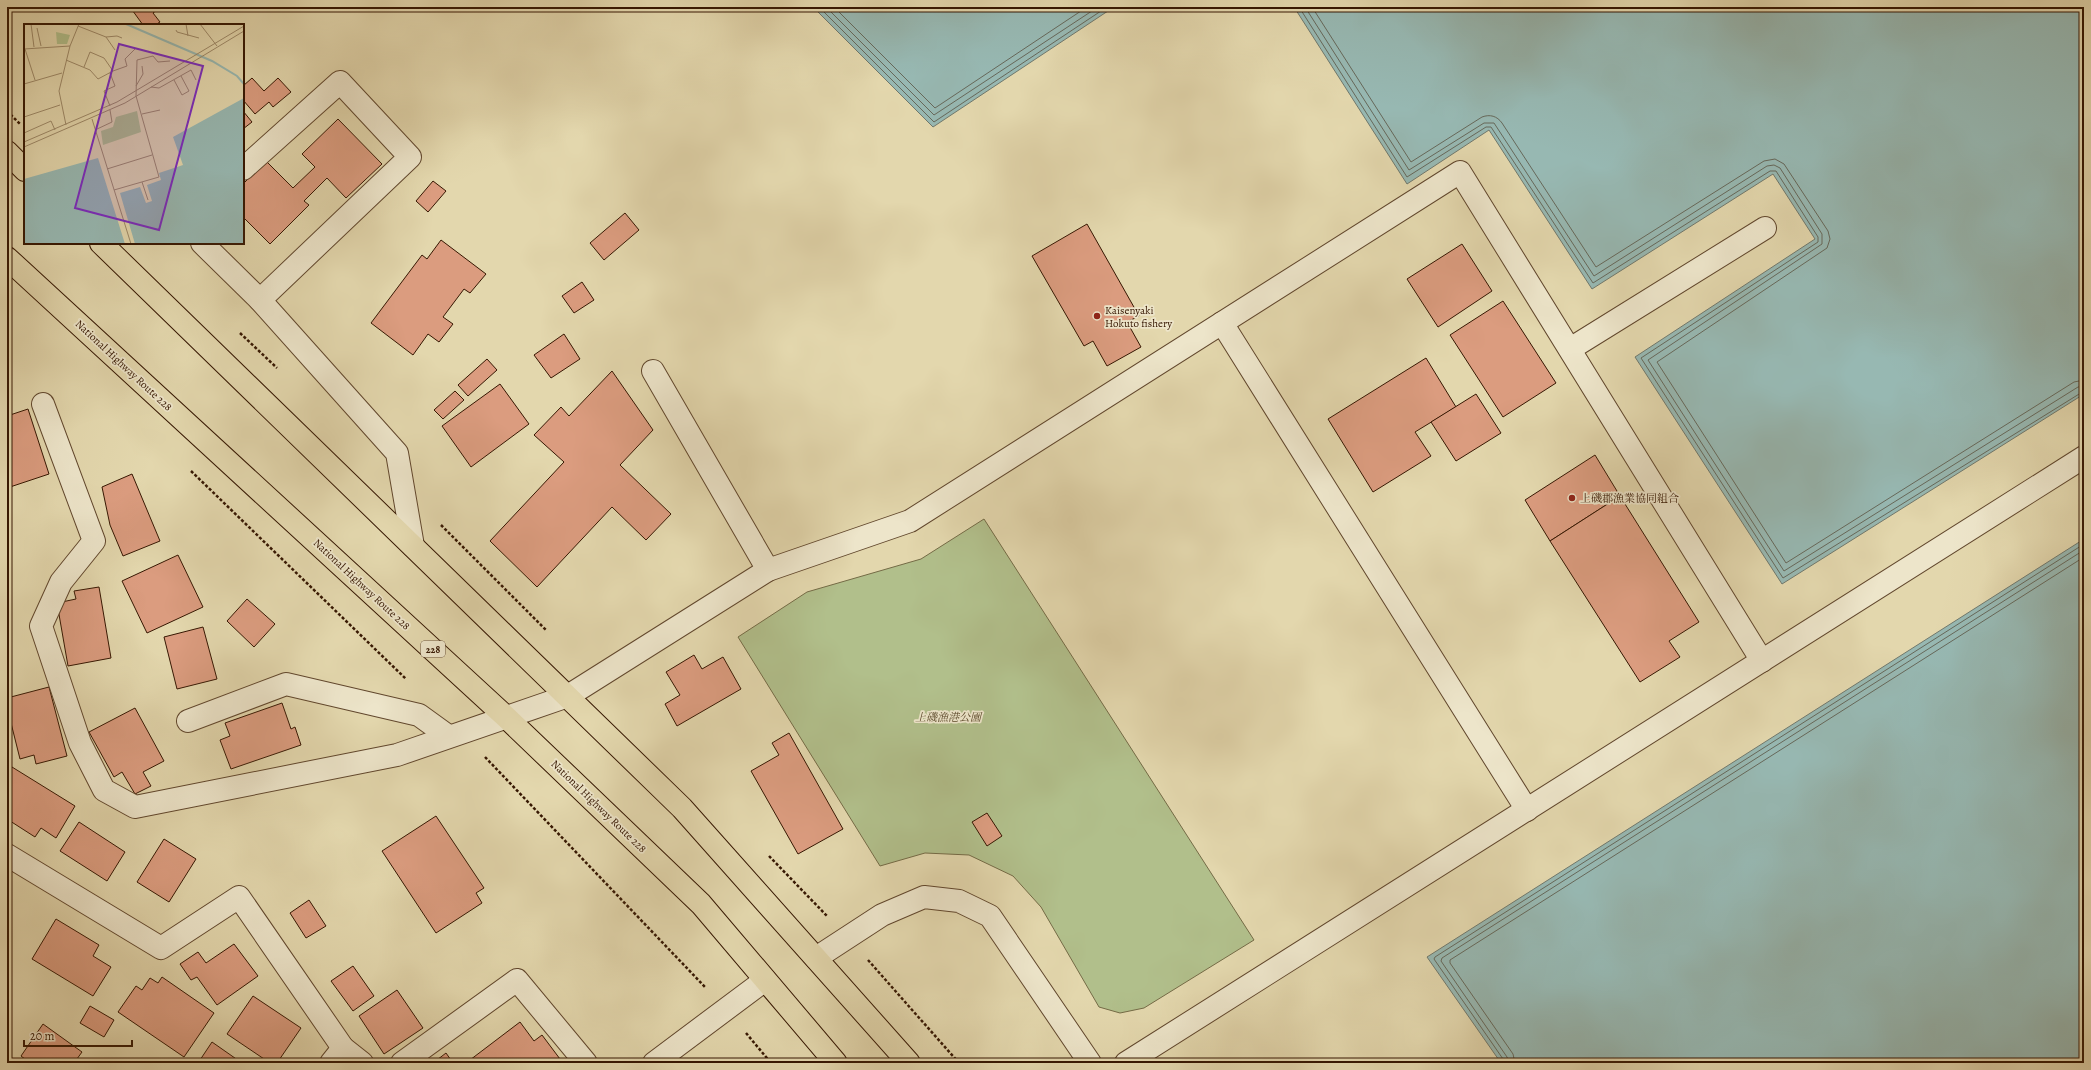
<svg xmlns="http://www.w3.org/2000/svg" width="2091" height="1070" font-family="Alegreya,'Noto Serif JP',serif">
<rect width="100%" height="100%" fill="#e3d7ad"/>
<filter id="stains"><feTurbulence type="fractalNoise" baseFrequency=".005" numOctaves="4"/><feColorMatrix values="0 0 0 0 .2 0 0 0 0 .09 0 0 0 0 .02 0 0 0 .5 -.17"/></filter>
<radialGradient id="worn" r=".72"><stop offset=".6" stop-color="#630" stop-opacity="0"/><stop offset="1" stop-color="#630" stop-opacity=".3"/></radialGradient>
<!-- green -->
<polygon fill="#b1bf8b" stroke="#746b46" points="984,519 1254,940 1144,1008 1120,1013 1099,1007 1041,907 1013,876 969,855 925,853 880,866 738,637 807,592 921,559"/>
<!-- water -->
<g fill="#97b8b2" stroke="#70786c">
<polygon points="813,7 1114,7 933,127"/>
<polygon points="1294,7 2084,7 2084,394 1782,584 1635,357 1815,239 1773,174 1592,289 1489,130 1407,184"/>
<polygon points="2084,539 2084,1063 1501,1063 1427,957"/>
</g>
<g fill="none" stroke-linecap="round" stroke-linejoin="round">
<!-- shore -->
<g stroke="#66685a" stroke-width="1">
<polyline points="819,7 934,122 1107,7"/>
<polyline points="826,7 934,115 1098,7"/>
<polyline points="834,7 935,108 1087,7"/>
<polyline points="1299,7 1407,177 1486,127 1491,127 1593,283 1770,171 1776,171 1818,237 1818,242 1641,358 1783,578 2084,391"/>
<polyline points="1305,7 1409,170 1484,123 1494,123 1594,276 1767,166 1774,165 1780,168 1822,234 1822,244 1648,360 1784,571 2078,387 2084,386"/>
<path d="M1312,7l99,155 71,-45c8,-3 15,-1 20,6l94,144 168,-106 11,-2 9,5 44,67 2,8 -3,9 -170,114 129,201 288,-181 10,-2"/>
<polyline points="1504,1063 1503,1059 1434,959 1435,957 2084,544"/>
<polyline points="1509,1063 1507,1057 1441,961 1442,958 2084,550"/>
<polyline points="1515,1063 1513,1054 1450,963 1450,960 2084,557"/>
</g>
</g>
<!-- building -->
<g fill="#db9c7f" stroke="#361702">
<polygon points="130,7 161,7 153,13 160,22 155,25 143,25"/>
<polygon points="252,78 264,91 278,78 291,92 273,107 269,102 255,114 243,100 243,86"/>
<polygon points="243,111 252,122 243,129"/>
<polygon points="338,119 382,164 346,198 327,178 304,201 309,205 270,244 243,217 243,184 266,161 293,188 315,167 302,154"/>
<polygon points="433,181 446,191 428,212 416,201"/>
<polygon points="625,213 639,230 604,260 590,243"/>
<polygon points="1087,224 1139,316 1127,322 1141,347 1107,366 1093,341 1084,346 1032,256"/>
<polygon points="441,240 486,274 470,293 464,289 443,317 453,324 439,342 428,334 413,355 371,323 422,255 427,259"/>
<polygon points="1462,244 1492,291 1438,327 1407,279"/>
<polygon points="582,282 594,300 574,313 562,296"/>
<polygon points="1503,301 1556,383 1503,417 1450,335"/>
<polygon points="564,334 580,359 551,378 534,355"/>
<polygon points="1426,358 1456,407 1415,432 1431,456 1373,492 1328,419"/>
<polygon points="487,359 497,370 468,396 458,385"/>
<polygon points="612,371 653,430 620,465 671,514 646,540 612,507 537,587 490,541 564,462 534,435 561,407 569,416"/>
<polygon points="500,384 529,424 471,467 442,426"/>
<polygon points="455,391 464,400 443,419 434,410"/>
<polygon points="1476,394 1501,433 1456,461 1431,422"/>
<polygon points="28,409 49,474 7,488 7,416"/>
<polygon points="1595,455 1620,496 1550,541 1525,500"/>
<polygon points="132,474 160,541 123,556 110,525 102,487"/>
<polygon points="1620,496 1699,622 1669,641 1680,657 1640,682 1550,541"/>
<polygon points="178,555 203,607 147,633 122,581"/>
<polygon points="99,587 111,658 68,666 57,603 76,599 74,591"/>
<polygon points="247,599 275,624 254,647 227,621"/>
<polygon points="203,627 217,679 177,689 164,637"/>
<polygon points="694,655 702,669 723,657 741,689 677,726 665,704 680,695 666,672"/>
<polygon points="49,687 67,756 36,764 34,755 20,759 7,707 7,698"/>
<polygon points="282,703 291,729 295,727 301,745 231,769 220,740 230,736 225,723"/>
<polygon points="135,708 164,761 143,772 151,786 135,794 122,772 114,777 89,732"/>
<polygon points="789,733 843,829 798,854 751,771 779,755 772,743"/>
<polygon points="12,767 75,806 56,838 41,828 35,837 7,819 7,776"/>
<polygon points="987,813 1002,836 987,846 972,822"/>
<polygon points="436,816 484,888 476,893 482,903 436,933 382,851"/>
<polygon points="79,822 125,852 107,881 60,851"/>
<polygon points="164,839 196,859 169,902 137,882"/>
<polygon points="309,900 326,926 306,938 290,913"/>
<polygon points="56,919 99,945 93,956 111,967 93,996 32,959"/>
<polygon points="234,944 258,976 217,1005 197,977 191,980 180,964 198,952 206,963"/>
<polygon points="353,966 374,996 353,1011 331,981"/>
<polygon points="162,977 214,1013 184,1057 118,1012 136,986 142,990 150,978 158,983"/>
<polygon points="397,990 423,1028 384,1054 359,1016"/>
<polygon points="253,996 301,1028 277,1063 270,1063 227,1034"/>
<polygon points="90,1006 114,1020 104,1037 80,1023"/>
<polygon points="520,1022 534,1041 542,1035 563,1063 466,1063"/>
<polygon points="43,1024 82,1052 74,1063 30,1063 21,1056"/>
<polygon points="212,1042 242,1063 198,1063"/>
<polygon points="446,1053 453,1063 433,1063"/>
</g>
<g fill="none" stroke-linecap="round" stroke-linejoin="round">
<defs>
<g id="minor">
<polyline points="243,169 340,82 410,157 260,300"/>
<polyline points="202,243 260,300 397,453 413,546"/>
<polyline points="1222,323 1527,810"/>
<polyline points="1570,349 1765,228"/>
<polyline points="653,371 768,570"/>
<polyline points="43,404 94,541 61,582 41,626 80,743 104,790 135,807 397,755 568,696 768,570 910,521 1460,172 1762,661"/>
<polyline points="188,721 286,684 419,715 448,736"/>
<polyline points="7,855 161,948 239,897 343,1048"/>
<polyline points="816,958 882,915 924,897 959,901 990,916 1090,1063"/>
<polyline points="331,1063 343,1048 362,1063"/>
<polyline points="402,1063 517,980 586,1063"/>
<polyline points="654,1063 765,980"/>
<polyline points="1126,1063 2084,457"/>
</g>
<g id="highway">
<polyline points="7,152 25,170"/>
<polyline points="101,243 682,808 909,1063"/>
<polyline points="7,258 507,718 701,904 836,1063"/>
</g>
</defs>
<!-- minor casing -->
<use href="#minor" stroke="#61472d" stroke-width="24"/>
<!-- highway casing -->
<use href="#highway" stroke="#361702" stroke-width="24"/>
<!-- path -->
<g stroke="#361702" stroke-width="2.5" stroke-dasharray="3 2" stroke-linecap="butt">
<polyline points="7,111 20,124"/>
<polyline points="240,333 277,368"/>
<polyline points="191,471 406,679"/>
<polyline points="441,525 546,630"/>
<polyline points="485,757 705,987"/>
<polyline points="769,856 827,916"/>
<polyline points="868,960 959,1063"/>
<polyline points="746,1033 771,1063"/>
</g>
<!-- minor -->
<use href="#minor" stroke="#ede5ca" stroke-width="22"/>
<!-- highway -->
<use href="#highway" stroke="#e3d7ad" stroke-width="22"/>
</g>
<!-- markers -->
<g fill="#8f2418" stroke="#ede5ca" stroke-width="1.5">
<circle cx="1097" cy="316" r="4"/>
<circle cx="1572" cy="498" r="4"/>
</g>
<g text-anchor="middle" stroke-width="3.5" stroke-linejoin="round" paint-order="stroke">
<!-- shield labels -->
<rect fill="#ede5ca" stroke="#6d553e" stroke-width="1" x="421" y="641" width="24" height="16" rx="3"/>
<g font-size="10" font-weight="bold" fill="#361702">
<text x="433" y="653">228</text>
</g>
<!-- poi labels -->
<g font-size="11" fill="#361702" stroke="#ede5ca" text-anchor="start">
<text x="1105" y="314">Kaisenyaki<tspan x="1105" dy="13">Hokuto fishery</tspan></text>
<text x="1580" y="502">上磯郡漁業協同組合</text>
</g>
<!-- street labels -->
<g font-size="11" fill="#361702" stroke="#ede5ca">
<text transform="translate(124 365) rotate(43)" y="4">National Highway Route 228</text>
<text transform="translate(362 584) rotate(43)" y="4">National Highway Route 228</text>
<text transform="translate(599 806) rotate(44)" y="4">National Highway Route 228</text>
</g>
<!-- park labels -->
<g font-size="11" font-style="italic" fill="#5b492b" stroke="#ede5ca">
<text x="948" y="721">上磯漁港公園</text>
</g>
</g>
<!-- overview -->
<g transform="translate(24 24)">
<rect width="220" height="220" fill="#e3d7ad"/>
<path d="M32,8l14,3 -3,9h-10zM113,87l4,21 -38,13 -2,-14 12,-4 3,-10z" fill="#b1bf8b"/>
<path d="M220,74v146h-109l-15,-51 20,-6 6,16 6,-2 -5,-16 14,-5 -2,-7 24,-8 -10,-28zM74,134l27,86h-101v-65z" fill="#97b8b2"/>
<path fill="none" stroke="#97b8b2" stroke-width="2" d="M102,0l86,37 25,15 7,8"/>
<path fill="none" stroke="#9e8a69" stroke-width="1" d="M7,0l3,23M162,0l2,12M176,0l17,22M54,2l28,11 9,13M13,4l4,18M152,6l1,2 22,6M82,13l11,-1 5,2M0,25l46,-3M1,25l10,31M42,36l24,10 8,9 15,-8 -9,-13 -14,-6 -6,15M89,47l14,-5 -2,-7 11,-11M150,56l8,15 7,-4 -8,-15M0,60l38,-11M112,62l7,-12 -1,-8M127,63l8,1 32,-18 5,10M86,82l-6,-15 11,-5 -5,-13M118,90l18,-4M0,93l36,-12M68,95l39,125M42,101l-7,-34 11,-45 9,-22M71,106l17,-8 -2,-12M0,109l27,-12 4,9M0,118l93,-40 127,-76M0,123l101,-44 119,-72M83,145l45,-14M118,158l6,18M90,166l45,-13 -23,-81 1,-36 16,-4 5,6 12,-1"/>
<path fill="#7b2cbf" fill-opacity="0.15" stroke="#7b2cbf" stroke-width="2" d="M95,20l84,22 -44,164 -84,-22z"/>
<rect width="220" height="220" fill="none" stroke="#361702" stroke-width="2"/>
</g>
<!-- margin -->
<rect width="2091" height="1070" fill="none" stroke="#e3d7ad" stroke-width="24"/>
<rect x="8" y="8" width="2075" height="1054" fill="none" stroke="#361702" stroke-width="2"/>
<rect x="12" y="12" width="2067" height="1046" fill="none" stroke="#361702"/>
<!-- scale -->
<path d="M24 1040v6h108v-6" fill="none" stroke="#361702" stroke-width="2"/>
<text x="30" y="1040" font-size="12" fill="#361702" stroke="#ede5ca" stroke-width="3" paint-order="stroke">20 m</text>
<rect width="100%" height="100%" filter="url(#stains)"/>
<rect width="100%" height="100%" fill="url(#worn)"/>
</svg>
